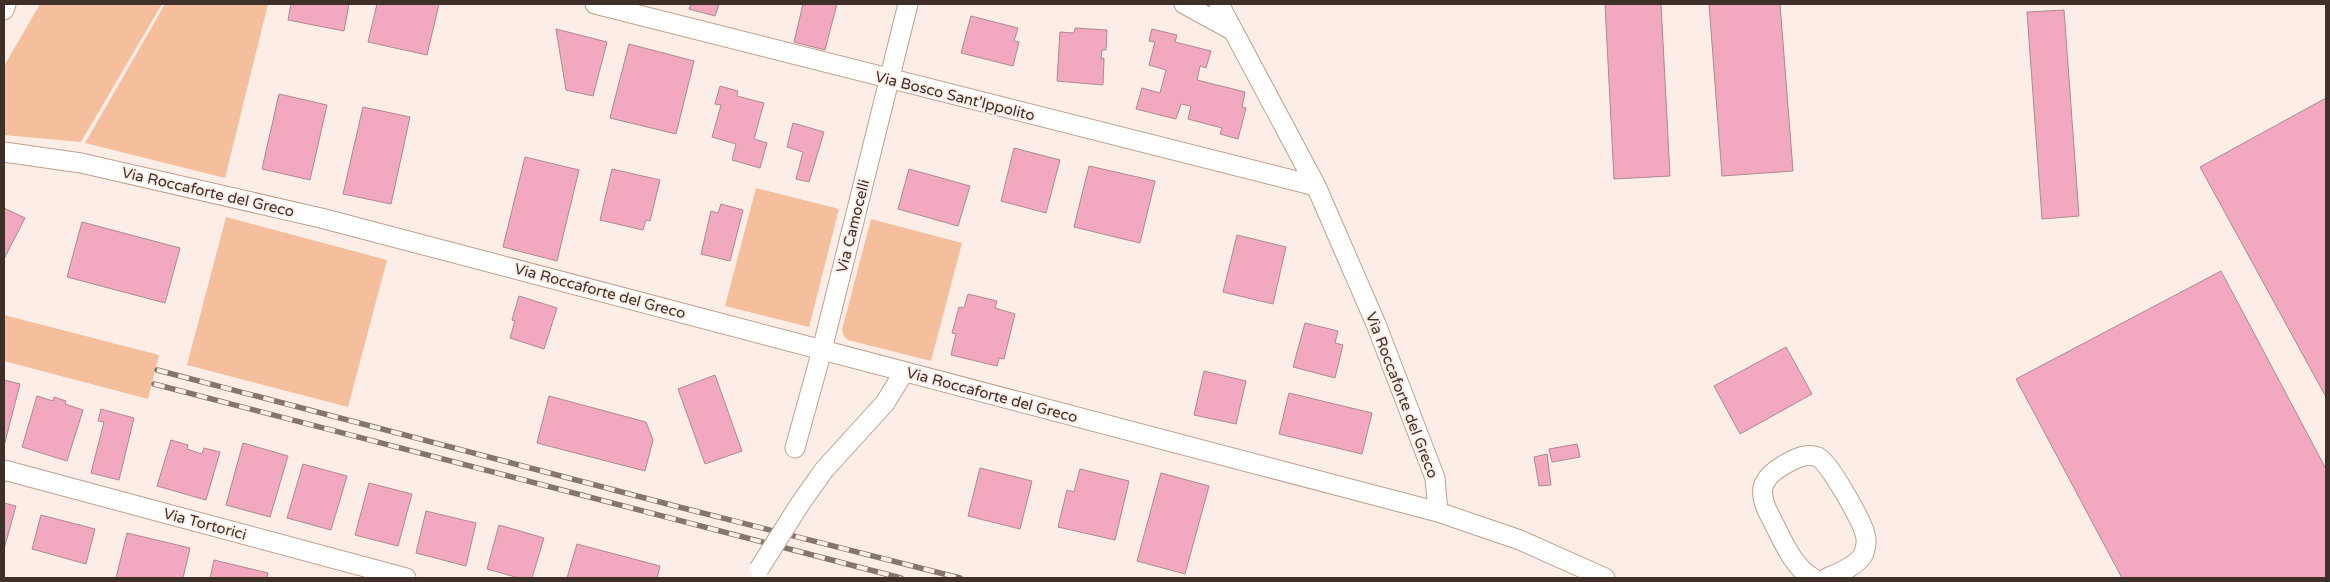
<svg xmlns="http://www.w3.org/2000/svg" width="2330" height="582" font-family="'Varela Round',sans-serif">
<rect width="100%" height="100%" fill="#fceee6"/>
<!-- green -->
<g fill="#f5bf9e">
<polygon points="40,4 162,4 81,142 4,135 4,66"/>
<polygon points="165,4 268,4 225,178 85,143"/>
<polygon points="756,188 839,209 809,327 725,306"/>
<polygon points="226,217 387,260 348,407 187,365"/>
<polygon points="871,219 962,243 931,361 848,340 844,336 842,330"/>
<polygon points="4,315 159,355 148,399 4,361"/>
</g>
<!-- building -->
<g fill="#f2a9bf" stroke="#ae8993">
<polygon points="291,4 349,4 344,31 288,20"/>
<polygon points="377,4 439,4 427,55 368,42"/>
<polygon points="691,4 719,4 715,16 689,9"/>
<polygon points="803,4 837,4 825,50 794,42"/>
<polygon points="1605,4 1661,4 1670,176 1614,179"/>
<polygon points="1709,4 1780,4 1793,171 1722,176"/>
<polygon points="2064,10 2079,216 2042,219 2027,12"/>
<polygon points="971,16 1018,28 1014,41 1019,42 1013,66 961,53"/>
<polygon points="1075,28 1107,30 1106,50 1102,50 1101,59 1104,58 1103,85 1057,81 1060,32 1074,33"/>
<polygon points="556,29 607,42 593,96 566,90"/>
<polygon points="1152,29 1177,35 1175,42 1211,51 1206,68 1200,66 1197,80 1245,92 1242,107 1246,108 1238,139 1220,134 1222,128 1188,119 1191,106 1181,104 1176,119 1136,109 1142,88 1160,93 1166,70 1149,65 1155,42 1149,41"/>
<polygon points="629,44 694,61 676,134 610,118"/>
<polygon points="720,86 738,91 737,96 764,103 754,139 767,143 760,168 732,160 736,144 712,137 721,105 715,104"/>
<polygon points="279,94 327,105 310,180 262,169"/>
<polygon points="2326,98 2326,397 2200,167"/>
<polygon points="363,107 410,117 391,204 343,194"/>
<polygon points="793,123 824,132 809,182 796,179 803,152 787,147"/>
<polygon points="1014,148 1060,160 1046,213 1001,201"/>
<polygon points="525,157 579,170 557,261 503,247"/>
<polygon points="1089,166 1155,181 1140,243 1074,227"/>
<polygon points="612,169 660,180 650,221 646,220 643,230 600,220"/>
<polygon points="909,169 970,186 958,226 898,209"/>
<polygon points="721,204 743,210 730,261 701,254 711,211 718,213"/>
<polygon points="4,208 25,218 4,259"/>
<polygon points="82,222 180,248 165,303 67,277"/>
<polygon points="1237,235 1286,247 1273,304 1223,292"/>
<polygon points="2221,271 2326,469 2326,578 2122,578 2016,379"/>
<polygon points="968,294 997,301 995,308 1015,314 1004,359 999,358 997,366 951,355 956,334 952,333 959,307 964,308"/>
<polygon points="519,296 557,308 544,349 510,338 515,321 512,320"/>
<polygon points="1305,323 1338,331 1335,343 1343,345 1335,378 1293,367"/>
<polygon points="1786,347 1812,394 1740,434 1714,386"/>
<polygon points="1204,371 1246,381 1236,424 1194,415"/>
<polygon points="715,375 742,451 705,464 678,389"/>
<polygon points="4,380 20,384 4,446"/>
<polygon points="1289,393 1372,413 1362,454 1279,434"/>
<polygon points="37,396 53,401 54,397 66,401 65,404 83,410 67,461 22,447"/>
<polygon points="549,396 646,422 653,440 645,471 537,443"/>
<polygon points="101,409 134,418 119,480 91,473 104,422 98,421"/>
<polygon points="171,440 188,445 187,449 202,454 204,448 220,452 206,500 157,486"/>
<polygon points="243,443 288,456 270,517 226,505"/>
<polygon points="1577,444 1580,457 1552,462 1549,449"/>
<polygon points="1547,454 1551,485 1539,486 1534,457"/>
<polygon points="303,464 347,476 331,530 287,518"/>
<polygon points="980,468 1032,481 1020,529 968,516"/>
<polygon points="1080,469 1129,481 1115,540 1058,527 1067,490 1074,492"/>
<polygon points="1161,473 1209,486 1185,574 1137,561"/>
<polygon points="369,483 412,494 398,546 355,535"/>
<polygon points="4,503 16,506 4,549"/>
<polygon points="426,511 476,523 466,566 416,553"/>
<polygon points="41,515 95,529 86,564 32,549"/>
<polygon points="499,525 544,538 532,578 519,578 487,569"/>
<polygon points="127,533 190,548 183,578 116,578"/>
<polygon points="577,544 660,566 657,578 567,578"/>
<polygon points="214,560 268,573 267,578 210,578"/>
</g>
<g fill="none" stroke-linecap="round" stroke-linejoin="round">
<defs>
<g id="street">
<polyline points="595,4 1316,186"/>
<polyline points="1184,4 1230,29"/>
<polyline points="1219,4 1316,186 1376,324 1435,478 1438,512"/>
<polyline points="4,10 6,4"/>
<polyline points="4,152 81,163 321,218 1438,512 1520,540 1605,578"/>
<polyline points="795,448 822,350 908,4"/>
<polyline points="4,470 406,578"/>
<polyline points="800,504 824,470 885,403 904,372"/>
<path d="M1813,578c-21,-11 -32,-42 -43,-62 -15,-28 -7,-40 19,-54 10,-5 18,-9 29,-5 11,5 44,64 47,77 2,6 1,13 -1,19 -5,12 -25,20 -37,25"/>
</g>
</defs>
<!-- street casing -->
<use href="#street" stroke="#c1a08d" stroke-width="21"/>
<!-- street -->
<use href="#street" stroke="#fff" stroke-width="19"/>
<defs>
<g id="rail">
<polyline points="157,370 679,507 960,578"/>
<polyline points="154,384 901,578"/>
</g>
</defs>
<!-- rail casing -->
<use href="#rail" stroke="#84766f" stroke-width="5.5"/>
<!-- rail -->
<use href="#rail" stroke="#fceee6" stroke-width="4" stroke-dasharray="11" stroke-linecap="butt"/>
<defs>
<polyline id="street-bridge" points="759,569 800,504"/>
</defs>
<!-- street-bridge casing -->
<use href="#street-bridge" stroke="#c1a08d" stroke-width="21" stroke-linecap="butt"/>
<!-- street-bridge -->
<use href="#street-bridge" stroke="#fff" stroke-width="19"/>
</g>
<g text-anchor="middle" stroke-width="4" stroke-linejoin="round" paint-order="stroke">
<!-- street labels -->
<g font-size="15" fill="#3e3029" stroke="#fceee6">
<text transform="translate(955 96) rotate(14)" y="5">Via Bosco Sant'Ippolito</text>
<text transform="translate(208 192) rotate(13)" y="5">Via Roccaforte del Greco</text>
<text transform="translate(853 226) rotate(-76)" y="5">Via Camocelli</text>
<text transform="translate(600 291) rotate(15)" y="5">Via Roccaforte del Greco</text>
<text transform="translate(992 395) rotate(15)" y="5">Via Roccaforte del Greco</text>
<text transform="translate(1402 395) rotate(69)" y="5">Via Roccaforte del Greco</text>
<text transform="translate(205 524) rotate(15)" y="5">Via Tortorici</text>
</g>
</g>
<!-- border -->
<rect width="2330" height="582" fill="none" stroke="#3e3029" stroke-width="10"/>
</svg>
